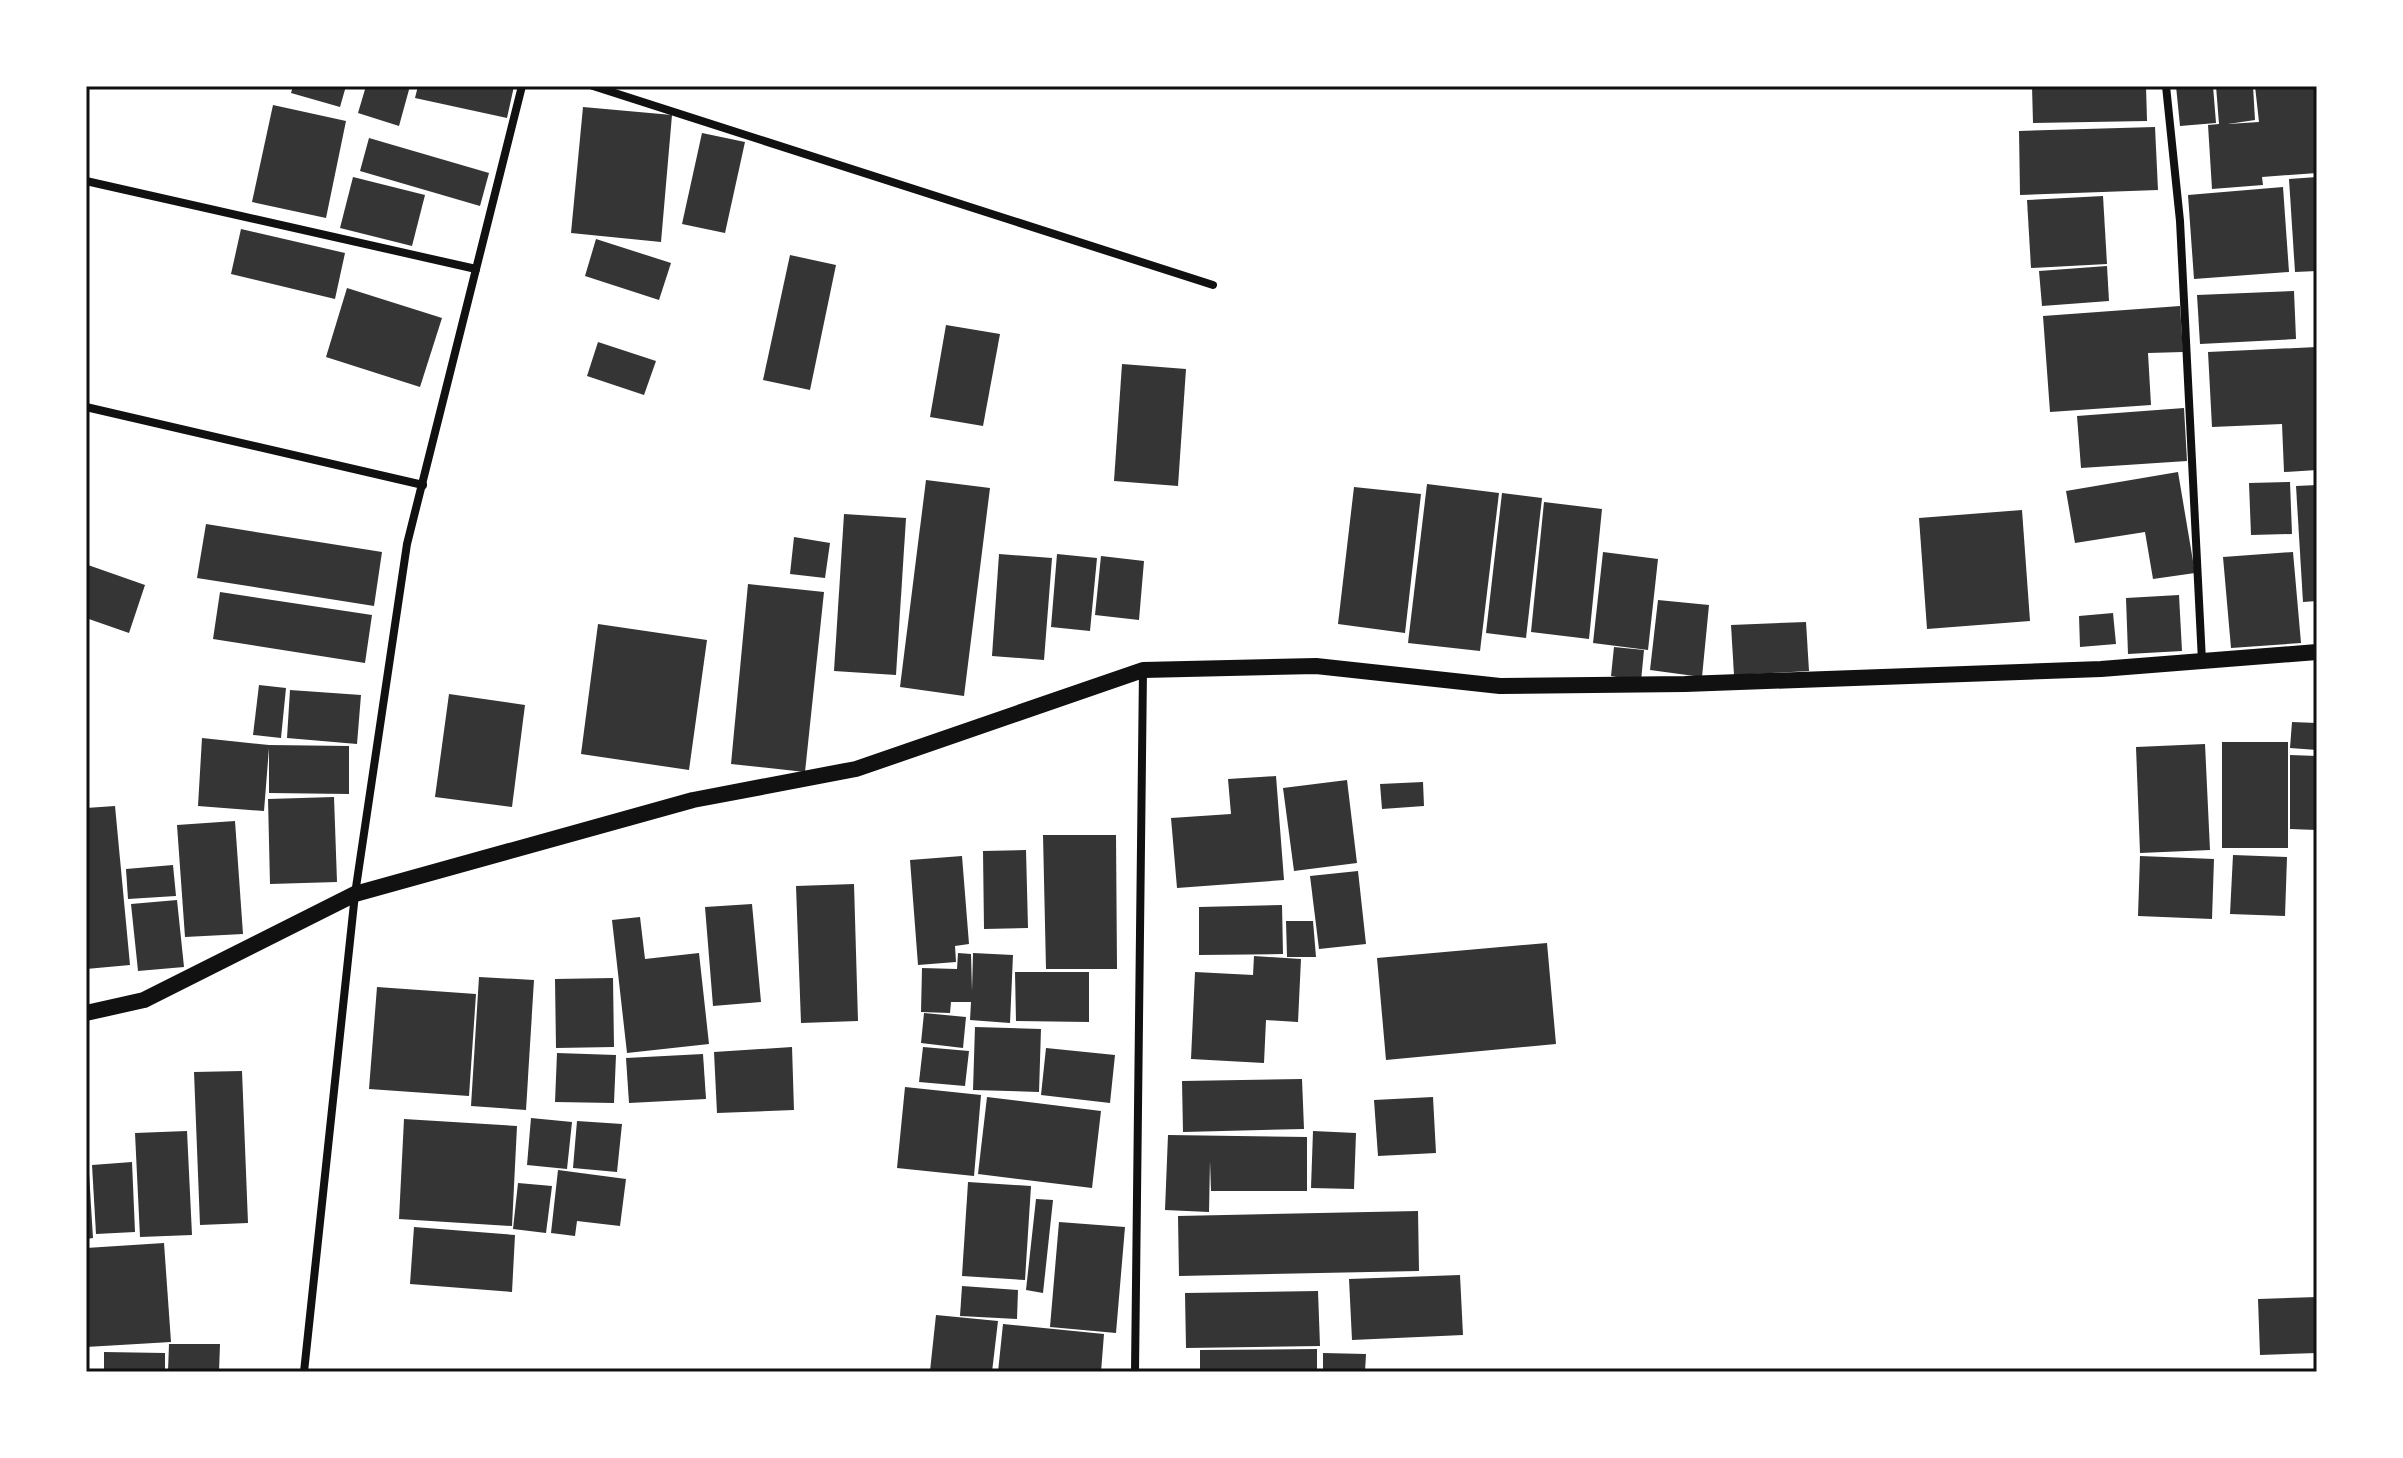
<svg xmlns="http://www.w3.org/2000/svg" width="2403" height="1458" font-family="'Roboto Condensed',sans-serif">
<rect width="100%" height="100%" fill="#fff"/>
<!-- building -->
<g fill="#353535">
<polygon points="293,86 346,86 340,107 291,93"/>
<polygon points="366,86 410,86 399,126 358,113"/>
<polygon points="418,86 514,86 507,118 415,98"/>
<polygon points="2032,86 2146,86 2147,121 2033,123"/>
<polygon points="2176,86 2213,86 2216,123 2180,126"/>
<polygon points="2216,86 2253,86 2255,120 2228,124 2259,122 2255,86 2317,86 2317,173 2262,177 2263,185 2212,189 2208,125 2219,124"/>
<polygon points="273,105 346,121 326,218 252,202"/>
<polygon points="583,107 672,115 661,242 571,233"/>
<polygon points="2155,127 2158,190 2020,195 2019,131"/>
<polygon points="702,133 745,142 725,233 682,224"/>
<polygon points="369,138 489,173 480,206 360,171"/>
<polygon points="353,177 425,195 412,246 340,228"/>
<polygon points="2317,177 2317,271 2295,272 2289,179"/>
<polygon points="2283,187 2289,272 2194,279 2188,195"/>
<polygon points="2103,196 2107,264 2031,268 2027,200"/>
<polygon points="241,229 345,253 335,299 231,274"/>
<polygon points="596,239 671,263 659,300 585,276"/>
<polygon points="790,255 836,265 810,390 763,380"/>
<polygon points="2107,266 2109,301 2042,306 2039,271"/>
<polygon points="347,288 442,318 420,387 326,357"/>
<polygon points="2294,291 2296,339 2200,344 2197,295"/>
<polygon points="2180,306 2183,352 2148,353 2151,405 2050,412 2043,316"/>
<polygon points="946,325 1000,334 983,426 930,417"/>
<polygon points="598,342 656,361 644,395 587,376"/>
<polygon points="2317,347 2317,470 2284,472 2282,424 2212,427 2208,352"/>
<polygon points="1122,364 1186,369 1178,486 1114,481"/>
<polygon points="2184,408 2187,461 2081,468 2077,416"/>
<polygon points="2178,472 2195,573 2153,579 2145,532 2075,543 2066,491"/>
<polygon points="926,480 990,488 964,696 900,687"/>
<polygon points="2290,482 2292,534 2251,535 2249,483"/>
<polygon points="1427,484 1499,493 1480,651 1408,643"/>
<polygon points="2317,485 2317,601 2303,602 2296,486"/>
<polygon points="1354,487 1421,494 1405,633 1338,624"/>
<polygon points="1502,493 1542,498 1526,638 1486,633"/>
<polygon points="1544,502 1602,509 1589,639 1531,632"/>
<polygon points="2022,510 2030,621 1927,629 1919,518"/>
<polygon points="844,514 906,518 896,675 834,671"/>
<polygon points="206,524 382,552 374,606 197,578"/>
<polygon points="794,537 830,543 825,578 790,574"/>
<polygon points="1603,552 1658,559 1648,650 1593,643"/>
<polygon points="2293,552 2301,643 2231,648 2223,557"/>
<polygon points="999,554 1052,558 1044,660 992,656"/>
<polygon points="1057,554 1097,558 1090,631 1051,627"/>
<polygon points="1101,556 1144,561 1139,620 1095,615"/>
<polygon points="88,565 145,585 129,633 86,618 86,572"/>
<polygon points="748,584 824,592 805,772 731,764"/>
<polygon points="220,592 372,615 365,663 213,639"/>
<polygon points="2179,595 2182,651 2128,654 2126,598"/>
<polygon points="1658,600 1709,605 1702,677 1650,670"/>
<polygon points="2113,613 2116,644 2080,647 2079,616"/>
<polygon points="1806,622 1809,671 1734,675 1731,625"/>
<polygon points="598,624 707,640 689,770 581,754"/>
<polygon points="1614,647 1644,650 1641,681 1611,676"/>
<polygon points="259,685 286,688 281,738 253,735"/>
<polygon points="290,690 361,695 357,744 287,738"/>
<polygon points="449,694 525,705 512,807 435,797"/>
<polygon points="2292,722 2317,723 2317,750 2290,748"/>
<polygon points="202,738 269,745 349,746 349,794 269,793 269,748 264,811 198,806"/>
<rect x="2222" y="742" width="66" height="106"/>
<polygon points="2205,744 2210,850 2140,853 2136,747"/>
<polygon points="2290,755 2317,756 2317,830 2290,829"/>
<polygon points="1276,776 1284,880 1177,888 1171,818 1231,814 1228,779"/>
<polygon points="1347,780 1357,863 1294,871 1283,788"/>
<polygon points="1423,782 1424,806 1382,809 1380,784"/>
<polygon points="334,797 337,882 270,884 268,799"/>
<polygon points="115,806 130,965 86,969 86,808"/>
<polygon points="235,821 243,934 185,937 177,825"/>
<polygon points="1043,835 1116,835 1117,969 1046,969"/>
<polygon points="1026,850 1028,928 984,929 983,851"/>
<polygon points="2233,855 2287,857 2285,916 2230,914"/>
<polygon points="962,856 969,944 955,946 956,962 918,965 910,860"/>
<polygon points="2140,856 2214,859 2212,919 2138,916"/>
<polygon points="173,865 176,896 128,899 126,869"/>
<polygon points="1358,871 1366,944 1319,949 1310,876"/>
<polygon points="854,884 858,1021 801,1023 796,886"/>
<polygon points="177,900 184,967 138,971 131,904"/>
<polygon points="752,904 761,1002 713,1006 705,907"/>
<polygon points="1282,905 1283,954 1199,955 1199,907"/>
<polygon points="640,917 645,959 699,953 709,1044 627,1053 612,920"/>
<polygon points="1286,921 1313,921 1316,957 1287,957"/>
<polygon points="1547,943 1556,1044 1386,1060 1377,958"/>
<polygon points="958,953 971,954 972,991 973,953 1013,955 1010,1023 970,1020 971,1002 951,1002 950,1013 921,1012 922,968 957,969"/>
<polygon points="1254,956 1301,959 1298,1022 1266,1020 1264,1063 1191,1059 1195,972 1253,975"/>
<polygon points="1015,972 1089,972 1089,1022 1016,1021"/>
<polygon points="479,977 534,980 526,1110 471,1106"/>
<polygon points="613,978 614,1047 556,1048 555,979"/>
<polygon points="377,987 476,994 469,1096 369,1089"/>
<polygon points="924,1013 966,1017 963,1048 921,1043"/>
<polygon points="975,1027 1041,1029 1039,1092 973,1090"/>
<polygon points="792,1047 794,1110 717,1113 714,1052"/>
<polygon points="923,1047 969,1051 965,1086 919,1082"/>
<polygon points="1046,1048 1115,1055 1110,1103 1041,1095"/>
<polygon points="557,1053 616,1055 614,1103 555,1102"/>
<polygon points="703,1054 706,1099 629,1103 626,1058"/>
<polygon points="242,1071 248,1223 200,1225 194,1072"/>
<polygon points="1302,1079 1304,1129 1183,1132 1182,1081"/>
<polygon points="905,1087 981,1095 974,1176 897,1168"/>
<polygon points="987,1097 1101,1111 1092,1188 978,1174"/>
<polygon points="1433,1097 1436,1153 1378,1156 1374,1100"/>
<polygon points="531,1118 572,1122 567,1169 527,1165"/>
<polygon points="404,1119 517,1126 512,1226 399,1219"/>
<polygon points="577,1121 622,1124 617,1172 573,1168"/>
<polygon points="187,1131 192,1235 140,1237 135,1133"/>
<polygon points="1313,1131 1356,1133 1354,1189 1311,1188"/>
<polygon points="1168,1135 1307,1137 1307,1191 1211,1191 1210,1161 1209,1212 1165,1210"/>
<polygon points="86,1157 88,1157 93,1238 86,1239"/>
<polygon points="132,1162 135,1232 96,1234 92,1165"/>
<polygon points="558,1170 626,1179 620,1226 577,1221 575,1236 551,1233"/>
<polygon points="968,1182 1031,1186 1025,1280 962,1276"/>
<polygon points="518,1183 552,1186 546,1233 513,1229"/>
<polygon points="1036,1199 1053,1200 1043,1293 1026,1290"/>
<polygon points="1418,1211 1419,1271 1179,1276 1178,1216"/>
<polygon points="1059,1222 1125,1227 1116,1333 1050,1327"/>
<polygon points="414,1227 515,1235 512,1292 410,1284"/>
<polygon points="164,1243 171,1342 86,1347 86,1248"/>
<polygon points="1460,1275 1463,1335 1352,1340 1349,1279"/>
<polygon points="962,1286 1018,1290 1017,1319 960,1316"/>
<polygon points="1318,1291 1320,1346 1186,1348 1185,1293"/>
<polygon points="2317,1297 2317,1353 2260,1355 2258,1299"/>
<polygon points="936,1315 998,1321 992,1372 930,1371"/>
<polygon points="1003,1324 1104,1334 1101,1372 998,1372"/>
<polygon points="169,1344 220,1344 219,1372 168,1372"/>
<polygon points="1317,1349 1317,1372 1200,1372 1200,1350"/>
<polygon points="104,1352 165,1353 165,1372 104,1372"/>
<polygon points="1323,1353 1366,1354 1365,1372 1323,1372"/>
</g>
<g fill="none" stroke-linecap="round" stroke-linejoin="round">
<!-- minor -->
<g stroke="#111" stroke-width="8">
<polyline points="593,86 1213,285"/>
<polyline points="2166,86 2180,221 2202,661"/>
<polyline points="86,181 476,269"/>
<polyline points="86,407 423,485"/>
<polyline points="304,1372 355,894 407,544 522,86"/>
<polyline points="1135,1372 1143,670"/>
</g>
<!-- secondary -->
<polyline stroke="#111" stroke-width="16" points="86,1013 144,1000 355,894 693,800 856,769 1143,670 1316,666 1500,686 1685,684 2101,669 2317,652"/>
</g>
<!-- border -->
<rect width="2403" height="1458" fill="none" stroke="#ffffff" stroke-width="176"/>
<rect x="88" y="88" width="2227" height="1282" fill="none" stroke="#111" stroke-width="3"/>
</svg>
